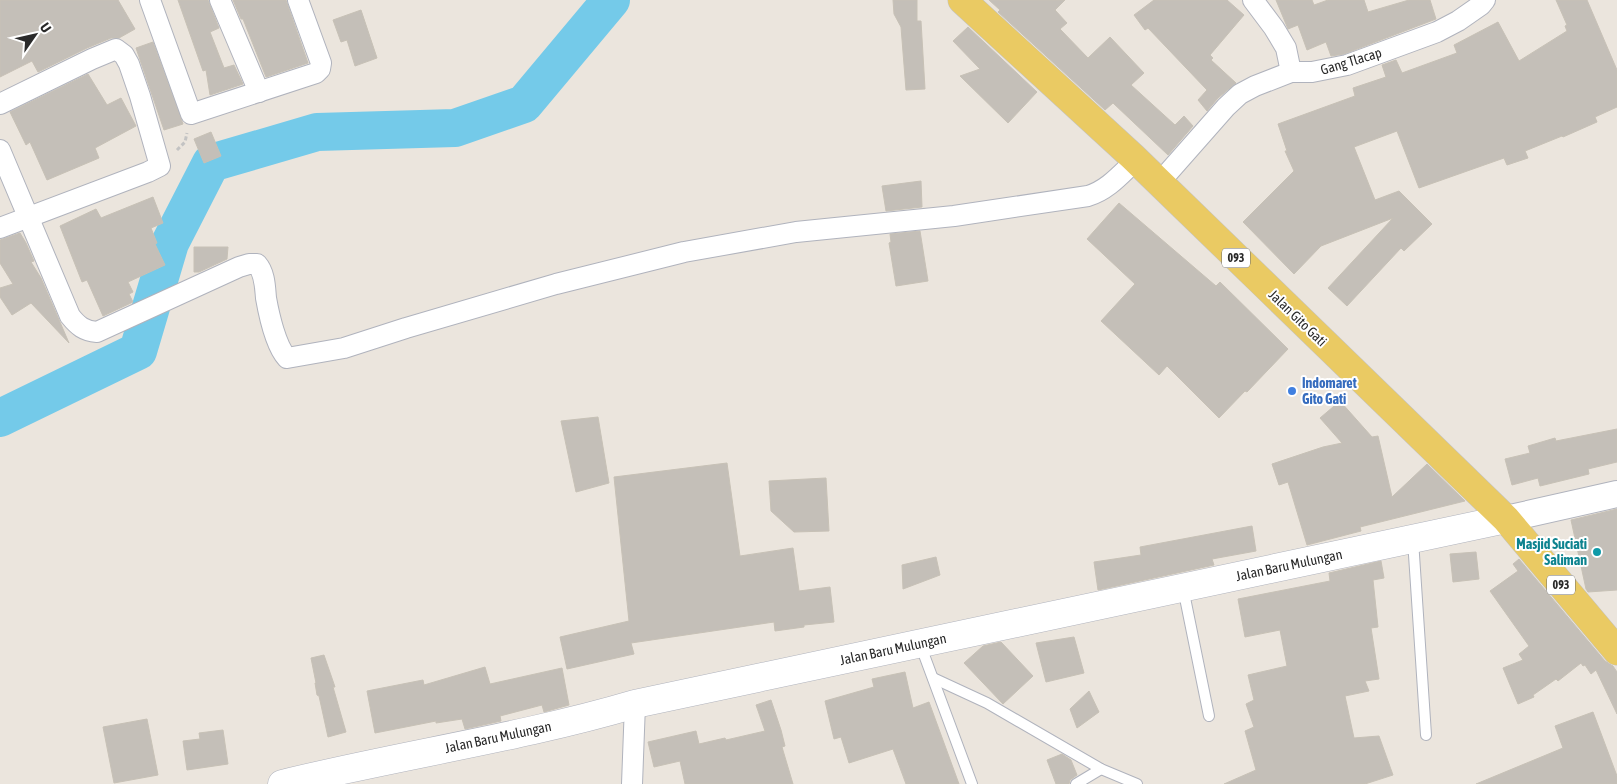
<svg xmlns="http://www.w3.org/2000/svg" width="1617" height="784" font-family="'Asap Condensed',sans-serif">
<rect width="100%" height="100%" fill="#ebe5dd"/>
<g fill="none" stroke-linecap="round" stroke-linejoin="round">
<!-- river -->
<polyline stroke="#74cae9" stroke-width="38" points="0,418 138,351 170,243 211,163 317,132 455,128 524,104 611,0"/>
</g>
<!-- building -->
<g fill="#c4bfb8" stroke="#c7c1b6">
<polygon points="0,0 118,0 135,29 119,38 111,38 87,48 38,72 32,61 0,77"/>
<polygon points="178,0 208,0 219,28 210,32 224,68 234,65 243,84 210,95 206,70 203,71"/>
<polygon points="233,0 286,0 308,63 266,77 243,19 241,19"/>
<polygon points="893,0 917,0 917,21 921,21 925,89 906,90 901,27 894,14"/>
<polygon points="989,0 1065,0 1055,10 1067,23 1060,29 1088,58 1110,37 1144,73 1131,85 1175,125 1184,116 1193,126 1168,155 1113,103 1105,110 998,12 1000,10"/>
<polygon points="1154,0 1227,0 1244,15 1210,55 1213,58 1211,60 1236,83 1218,98 1207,111 1198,100 1207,90 1148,28 1145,30 1134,15"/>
<polygon points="1276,0 1312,0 1314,5 1328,0 1364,0 1368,12 1409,0 1430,0 1436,19 1344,54 1331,56 1326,42 1307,50 1298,25 1288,29"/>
<polygon points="1556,0 1587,0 1617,70 1617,107 1595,117 1597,122 1563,137 1562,136 1525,151 1528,158 1507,165 1504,158 1419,188 1397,131 1354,147 1375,200 1399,191 1432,224 1404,251 1401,248 1347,306 1328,288 1393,218 1321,246 1294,274 1243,222 1294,171 1285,151 1287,151 1278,124 1355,96 1353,88 1386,77 1382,65 1396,60 1402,73 1457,53 1454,45 1498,22 1519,61 1567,31 1565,26 1567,25"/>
<polygon points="361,10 377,58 355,66 347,40 341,42 333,20"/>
<polygon points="968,27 1037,92 1008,123 960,76 980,69 953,41"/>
<polygon points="153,42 183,124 164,130 136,48"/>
<polygon points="88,74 107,105 121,98 136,126 95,148 99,158 47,180 30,142 26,145 10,112"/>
<polygon points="211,132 221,156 204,163 194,139"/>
<polygon points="921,181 922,207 886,211 882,186"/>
<polygon points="153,197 163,223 151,228 157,243 155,244 165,265 128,282 133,292 129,294 133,302 103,316 87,280 82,282 60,226 96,209 101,218"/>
<polygon points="1119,203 1216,286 1220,282 1288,349 1247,392 1245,391 1219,418 1167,366 1159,375 1101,321 1135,284 1087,239"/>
<polygon points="920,231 928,281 896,286 889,243 891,242 890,234"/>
<polygon points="20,233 26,243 34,261 31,262 41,278 69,343 31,303 12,315 0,297 0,288 13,284 0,263 0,240"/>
<polygon points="194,247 228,247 227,259 199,272 194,272"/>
<polygon points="1340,401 1372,437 1378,436 1392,497 1427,464 1465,501 1360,527 1361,531 1307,545 1288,482 1279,485 1272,464 1323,447 1342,443 1320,418"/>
<polygon points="598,417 609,483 576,492 561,421"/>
<polygon points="1617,429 1617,462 1588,469 1589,474 1540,486 1538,478 1512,485 1505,459 1530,453 1528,446 1555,438 1556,441"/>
<polygon points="727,463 740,556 793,548 799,591 830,587 834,622 804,625 804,627 775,631 774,622 631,643 634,654 567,669 560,637 629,621 614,477"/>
<polygon points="826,478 829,531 794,532 771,511 769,481"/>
<polygon points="1617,509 1617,590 1588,592 1586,589 1571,520"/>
<polygon points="1252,526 1256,551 1212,559 1214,565 1098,590 1094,562 1141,555 1140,547"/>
<polygon points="1476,552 1479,579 1453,582 1450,554"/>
<polygon points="936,557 940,575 903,589 902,565"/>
<polygon points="1519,559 1605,661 1613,666 1617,672 1617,714 1596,670 1591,674 1585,665 1583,666 1581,663 1558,681 1556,679 1533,695 1534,697 1518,704 1503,668 1523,660 1519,654 1529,646 1490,591 1518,571 1513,564"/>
<polygon points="1381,561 1384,578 1373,580 1378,627 1371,628 1379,679 1365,681 1369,691 1345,696 1354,738 1379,736 1393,775 1365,784 1224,784 1256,770 1245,731 1254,727 1246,704 1254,700 1248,675 1287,666 1280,630 1245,637 1238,599 1330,581 1329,573"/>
<polygon points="1074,637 1084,673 1046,682 1036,643"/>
<polygon points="1001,642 1033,676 1003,704 964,663 983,646"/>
<polygon points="324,655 335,687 333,687 346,732 328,737 319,696 317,695 315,683 316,683 311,658"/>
<polygon points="485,667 490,684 562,668 569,705 544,712 542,705 500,716 501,721 465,729 462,719 436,723 436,721 375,733 367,691 423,680 424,685"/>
<polygon points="905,672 913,708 929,702 959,784 906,784 893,749 849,763 841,737 834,739 825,701 874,687 872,679"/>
<polygon points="1089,691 1099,712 1077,728 1070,709"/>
<polygon points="771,700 781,730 785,746 782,747 793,784 685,784 680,761 654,767 648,742 696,731 699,744 725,738 726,740 765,731 756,705"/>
<polygon points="1593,712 1617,776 1617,784 1476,784 1563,748 1555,726"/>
<polygon points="147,719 158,775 114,783 103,727"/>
<polygon points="223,730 228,764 187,770 183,741 200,739 199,733"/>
<polygon points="1062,754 1071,760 1077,775 1070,780 1069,784 1056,784 1047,760"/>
</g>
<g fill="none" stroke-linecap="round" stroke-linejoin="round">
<defs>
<g id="service">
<polyline points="1413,540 1426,735"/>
<polyline points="1183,588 1209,716"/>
<polyline points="920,644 972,784"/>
<polyline points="933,678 987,703 1101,769 1137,784"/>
<polyline points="1076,784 1101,769"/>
</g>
<g id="minor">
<polyline points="150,0 191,114 316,73 320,69 321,63 298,0"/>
<polyline points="220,0 259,92"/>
<polyline points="1253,0 1274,28 1286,48 1291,72"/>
<polyline points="0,104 92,59 116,49 124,55 129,64 140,96 160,166 148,172 0,228"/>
<path d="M0,150l70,166c8,10 14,15 27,16l142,-65 10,-3h8c8,9 8,23 9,34 3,17 10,48 21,60l57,-10 62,-20 150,-44 128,-32 112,-20 158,-16 134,-20c20,-6 33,-22 48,-36"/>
<polyline points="1159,183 1226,107 1240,94 1255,86 1291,72 1312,72 1347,65 1437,32 1458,21 1481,5 1485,0"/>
<polyline points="632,784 635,704"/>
</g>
<polyline id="tertiary" points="1506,519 1617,494"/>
<path id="secondary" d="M282,784c117,-29 238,-46 353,-80l871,-185"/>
<polyline id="primary" points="962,0 1133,157 1506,519 1617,651"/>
</defs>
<!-- service casing -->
<use href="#service" stroke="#b0b3bd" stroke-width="12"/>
<!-- minor casing -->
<use href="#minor" stroke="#b0b3bd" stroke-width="22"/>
<!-- tertiary casing -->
<use href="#tertiary" stroke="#b0b3bd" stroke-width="28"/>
<!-- secondary casing -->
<use href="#secondary" stroke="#b0b3bd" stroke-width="29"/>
<!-- primary casing -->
<use href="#primary" stroke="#c3c3c3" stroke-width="29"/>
<!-- path -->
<polyline stroke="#c3c3c3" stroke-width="3" stroke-dasharray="4 2.5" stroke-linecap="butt" points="177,150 185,142 187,133"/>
<!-- service -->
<use href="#service" stroke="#fff" stroke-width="10"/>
<!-- minor -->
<use href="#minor" stroke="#fff" stroke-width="20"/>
<!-- tertiary -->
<use href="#tertiary" stroke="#fff" stroke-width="26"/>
<!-- secondary -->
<use href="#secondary" stroke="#fff" stroke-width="28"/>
<!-- primary -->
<use href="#primary" stroke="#eaca63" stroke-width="28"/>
</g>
<!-- markers -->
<circle fill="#3f7fe0" stroke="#fff" stroke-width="2" cx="1292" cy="391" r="5"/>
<circle fill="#0f9aa8" stroke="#fff" stroke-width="2" cx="1597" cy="552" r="5"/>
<g text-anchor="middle" stroke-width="4" stroke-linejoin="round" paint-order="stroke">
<!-- shield labels -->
<g fill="#fff" stroke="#6a6a6a" stroke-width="1">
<rect x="1222" y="248.5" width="28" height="19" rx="4"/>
<rect x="1547" y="575.5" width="28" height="19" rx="4"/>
</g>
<g font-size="12" font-weight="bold" fill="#2a2a2a">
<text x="1236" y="262">093</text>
<text x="1561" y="589">093</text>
</g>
<!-- street labels -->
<g font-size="14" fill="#2a2a2a" stroke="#fff">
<text transform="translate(1351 61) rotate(-17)" y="5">Gang Tlacap</text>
<text transform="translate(1298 318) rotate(44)" y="5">Jalan Gito Gati</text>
<text transform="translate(1289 565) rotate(-12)" y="5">Jalan Baru Mulungan</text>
<text transform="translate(893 649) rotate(-12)" y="5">Jalan Baru Mulungan</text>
<text transform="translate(498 737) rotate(-12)" y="5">Jalan Baru Mulungan</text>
</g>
<!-- shop labels -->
<g font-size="14" font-weight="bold" fill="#366cbe" stroke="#fff" text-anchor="start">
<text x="1302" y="388">Indomaret<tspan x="1302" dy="16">Gito Gati</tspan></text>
</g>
<!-- culture labels -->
<g font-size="14" font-weight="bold" fill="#0d838f" stroke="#fff" text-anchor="end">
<text x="1587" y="549">Masjid Suciati<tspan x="1587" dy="16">Saliman</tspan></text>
</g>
</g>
<!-- north arrow -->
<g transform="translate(35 35) rotate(56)" stroke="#ffffff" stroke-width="4" paint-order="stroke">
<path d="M0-4L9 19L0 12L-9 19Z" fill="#2a2a2a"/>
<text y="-8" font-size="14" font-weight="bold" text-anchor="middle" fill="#2a2a2a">U</text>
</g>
</svg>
